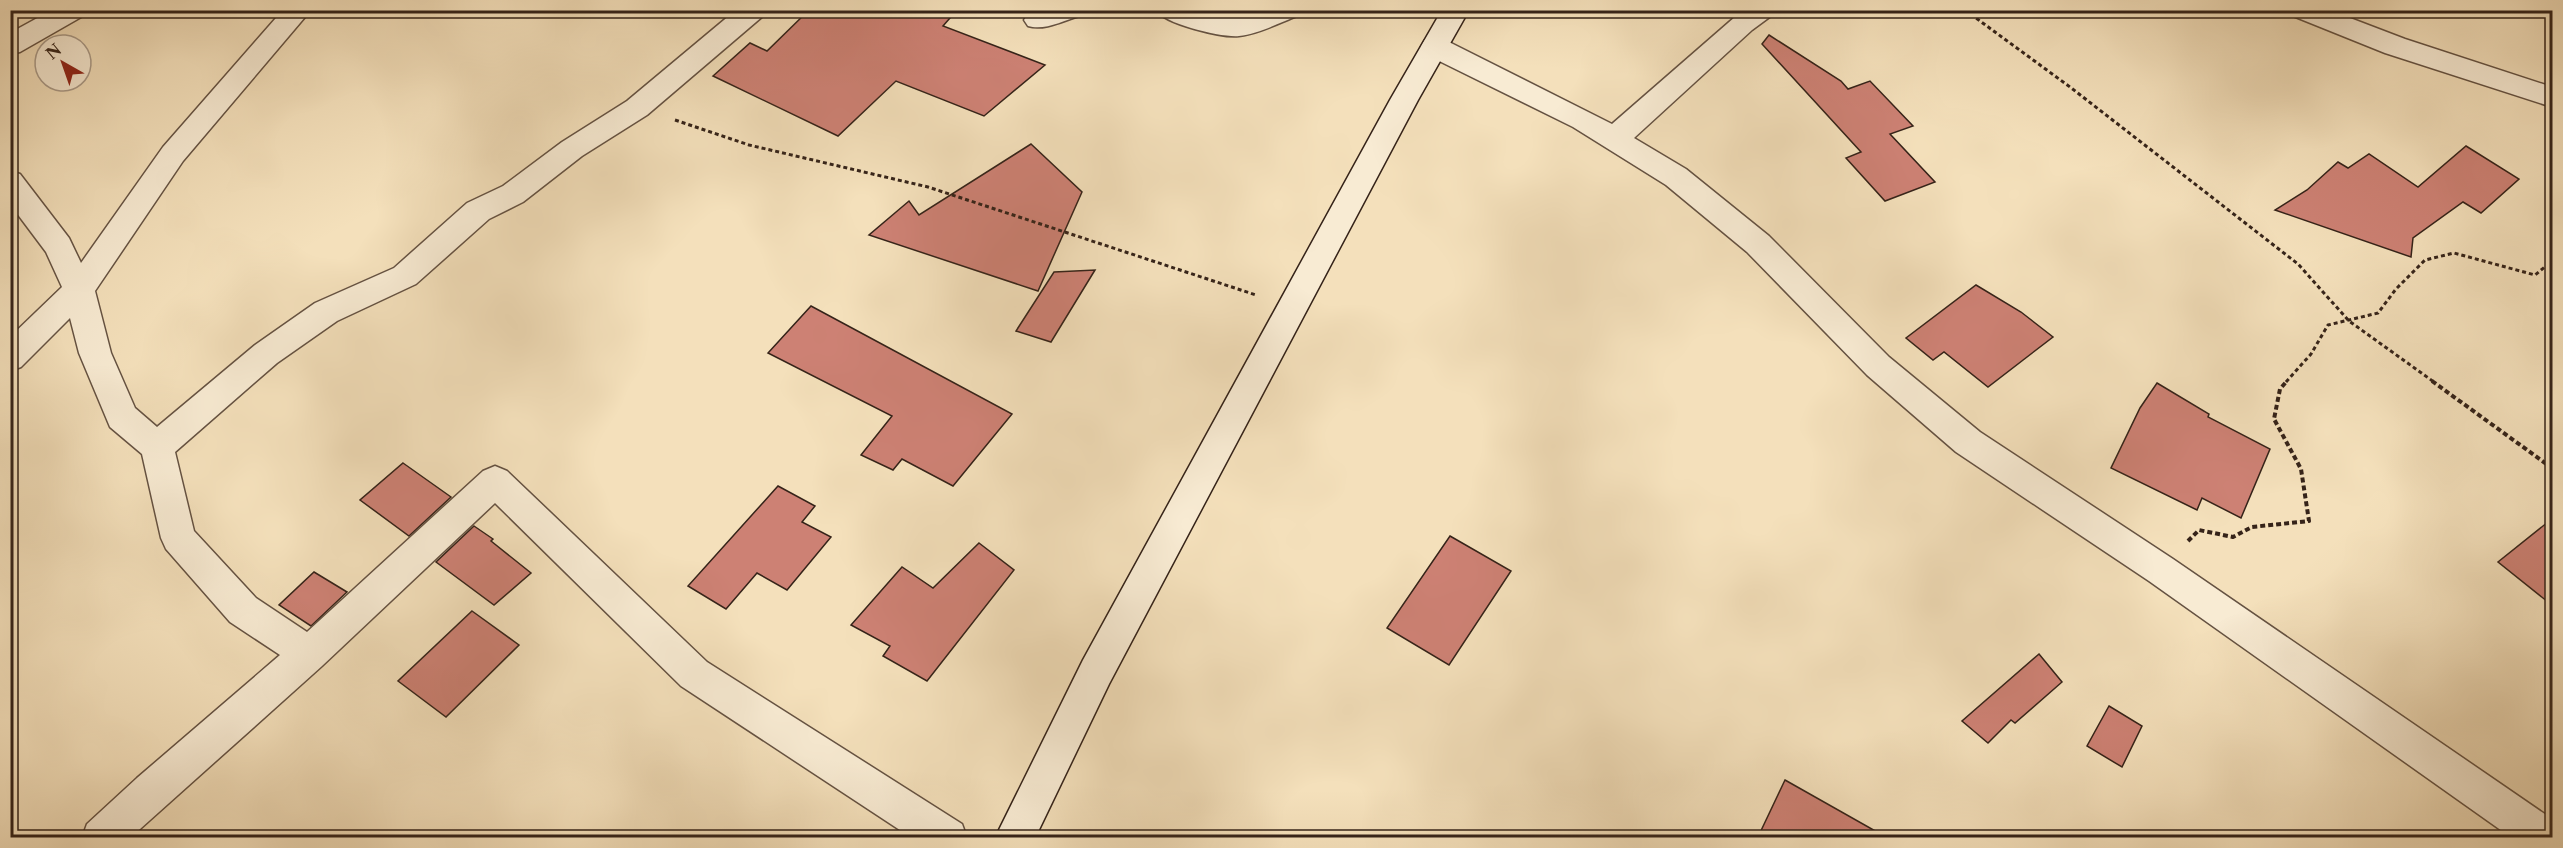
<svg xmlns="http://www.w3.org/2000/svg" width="2563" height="848" font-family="'Libre Caslon Text',serif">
<rect width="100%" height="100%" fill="#f4e0bb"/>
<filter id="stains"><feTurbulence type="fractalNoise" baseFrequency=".00333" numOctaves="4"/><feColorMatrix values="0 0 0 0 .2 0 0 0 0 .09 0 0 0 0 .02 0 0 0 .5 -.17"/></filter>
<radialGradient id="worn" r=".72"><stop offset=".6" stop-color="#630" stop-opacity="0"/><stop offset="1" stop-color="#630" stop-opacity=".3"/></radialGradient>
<!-- building -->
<g fill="#cd8174" stroke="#352319" stroke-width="1.5">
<polygon points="809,10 957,10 943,26 1045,65 984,116 896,81 838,136 713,76 750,43 767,51"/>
<polygon points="1769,35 1841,81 1848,89 1870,81 1913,126 1890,134 1935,182 1885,201 1846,158 1861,152 1762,44"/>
<polygon points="1031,144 1082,192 1038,291 869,235 909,201 919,215"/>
<polygon points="2466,146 2519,179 2481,213 2463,202 2413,238 2411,257 2275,210 2307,190 2338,162 2348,168 2369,154 2418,187"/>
<polygon points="1095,270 1051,342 1016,331 1054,272"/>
<polygon points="1976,285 2021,312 2053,337 1988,387 1944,352 1933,360 1906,338"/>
<polygon points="811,306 1012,414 953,486 902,459 893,470 861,455 892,416 768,353"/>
<polygon points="2157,383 2209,414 2208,417 2270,449 2241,518 2202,498 2197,510 2111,468 2140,408"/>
<polygon points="403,463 451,497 409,536 360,500"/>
<polygon points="778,486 815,506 802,522 831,537 787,590 757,573 726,609 688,586"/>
<polygon points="2553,518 2553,606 2498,562"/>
<polygon points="474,526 493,539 491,541 531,573 494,605 436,562"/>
<polygon points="1450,536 1511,571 1449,665 1387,628"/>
<polygon points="979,543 1014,570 927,681 883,656 890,646 851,625 902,567 933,588"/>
<polygon points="314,572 347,592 311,626 279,605"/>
<polygon points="472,611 519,645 446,717 398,681"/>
<polygon points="2039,654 2062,682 2015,723 2011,720 1988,743 1962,721"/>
<polygon points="2109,706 2142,726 2122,767 2087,746"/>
<polygon points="1785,780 1886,837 1758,837"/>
</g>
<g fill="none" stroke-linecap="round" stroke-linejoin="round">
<defs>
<g id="street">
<polygon points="52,10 87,10 83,16 20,52 10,54 10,33"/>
<polygon points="283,10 311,10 183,161 95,291 111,353 135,408 157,427 255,345 315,303 394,268 467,203 503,186 562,142 627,101 736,10 767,10 763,16 647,115 582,156 523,202 489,219 416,284 337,321 277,363 175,452 194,531 256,598 307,632 483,471 495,466 507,471 707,662 962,824 967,838 912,838 681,686 495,503 322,666 130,838 82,838 87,824 137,778 280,655 230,622 166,549 161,538 142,454 110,427 79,353 70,318 21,367 10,371 10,337 62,287 46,252 10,204 10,171 20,174 69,238 81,263 163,147"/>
<path d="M1038,10h45l-4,6c-16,5 -35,15 -51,10l-4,-6 4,-6z"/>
<path d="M1156,10h41l40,8 21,-8h43l-4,6c-18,7 -39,18 -58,20 -16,2 -75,-12 -83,-26z"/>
<polygon points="1743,10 1775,10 1771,16 1752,30 1634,138 1686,169 1769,236 1889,357 1980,432 2173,559 2552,819 2552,838 2512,838 2149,581 1956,452 1867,375 1747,252 1666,185 1573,127 1425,54 1421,47 1425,40 1435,38 1445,40 1612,124"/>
<polygon points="2289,10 2329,10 2405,39 2552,87 2552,107 2385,53 2293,16"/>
</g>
<polygon id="secondary" points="1442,10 1469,10 1418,100 1109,684 1035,838 995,838 1083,660 1390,100"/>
</defs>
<!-- street casing -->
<use href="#street" stroke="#655242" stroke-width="3"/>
<!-- secondary casing -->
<use href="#secondary" stroke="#352319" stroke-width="3"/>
<!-- path-far1 -->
<g stroke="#352319" stroke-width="3" stroke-dasharray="4 3" stroke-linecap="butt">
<polyline points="1965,10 2070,87 2298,264 2349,321 2434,382"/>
<polyline points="675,120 749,145 928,187 1256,295"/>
<polyline points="2286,382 2311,354 2328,325 2378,313 2396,289 2425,260 2454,253 2535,275 2552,261"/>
</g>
<!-- path -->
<g stroke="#352319" stroke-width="4" stroke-dasharray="5 3" stroke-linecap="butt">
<polyline points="2432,381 2552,468"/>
<polyline points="2188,541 2199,530 2233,537 2252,527 2309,521 2301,469 2274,419 2280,389 2287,381"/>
</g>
<!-- street -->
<use href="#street" fill="#f8ebd3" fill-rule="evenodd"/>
<!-- secondary -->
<use href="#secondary" fill="#f8ebd3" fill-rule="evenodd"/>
</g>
<!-- margin -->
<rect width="2563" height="848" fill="none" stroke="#f4e0bb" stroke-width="36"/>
<rect x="12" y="12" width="2539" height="824" fill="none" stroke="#352319" stroke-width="3"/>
<rect x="18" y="18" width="2527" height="812" fill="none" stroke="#352319" stroke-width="1.5"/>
<!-- north arrow -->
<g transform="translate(63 63) rotate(320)"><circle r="28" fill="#f8ebd3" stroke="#aa9b89" stroke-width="1.5"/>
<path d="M0-4.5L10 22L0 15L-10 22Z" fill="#8f2418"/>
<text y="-9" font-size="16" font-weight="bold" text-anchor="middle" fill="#352319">N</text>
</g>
<rect width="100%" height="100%" filter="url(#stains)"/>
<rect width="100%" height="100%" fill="url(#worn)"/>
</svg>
